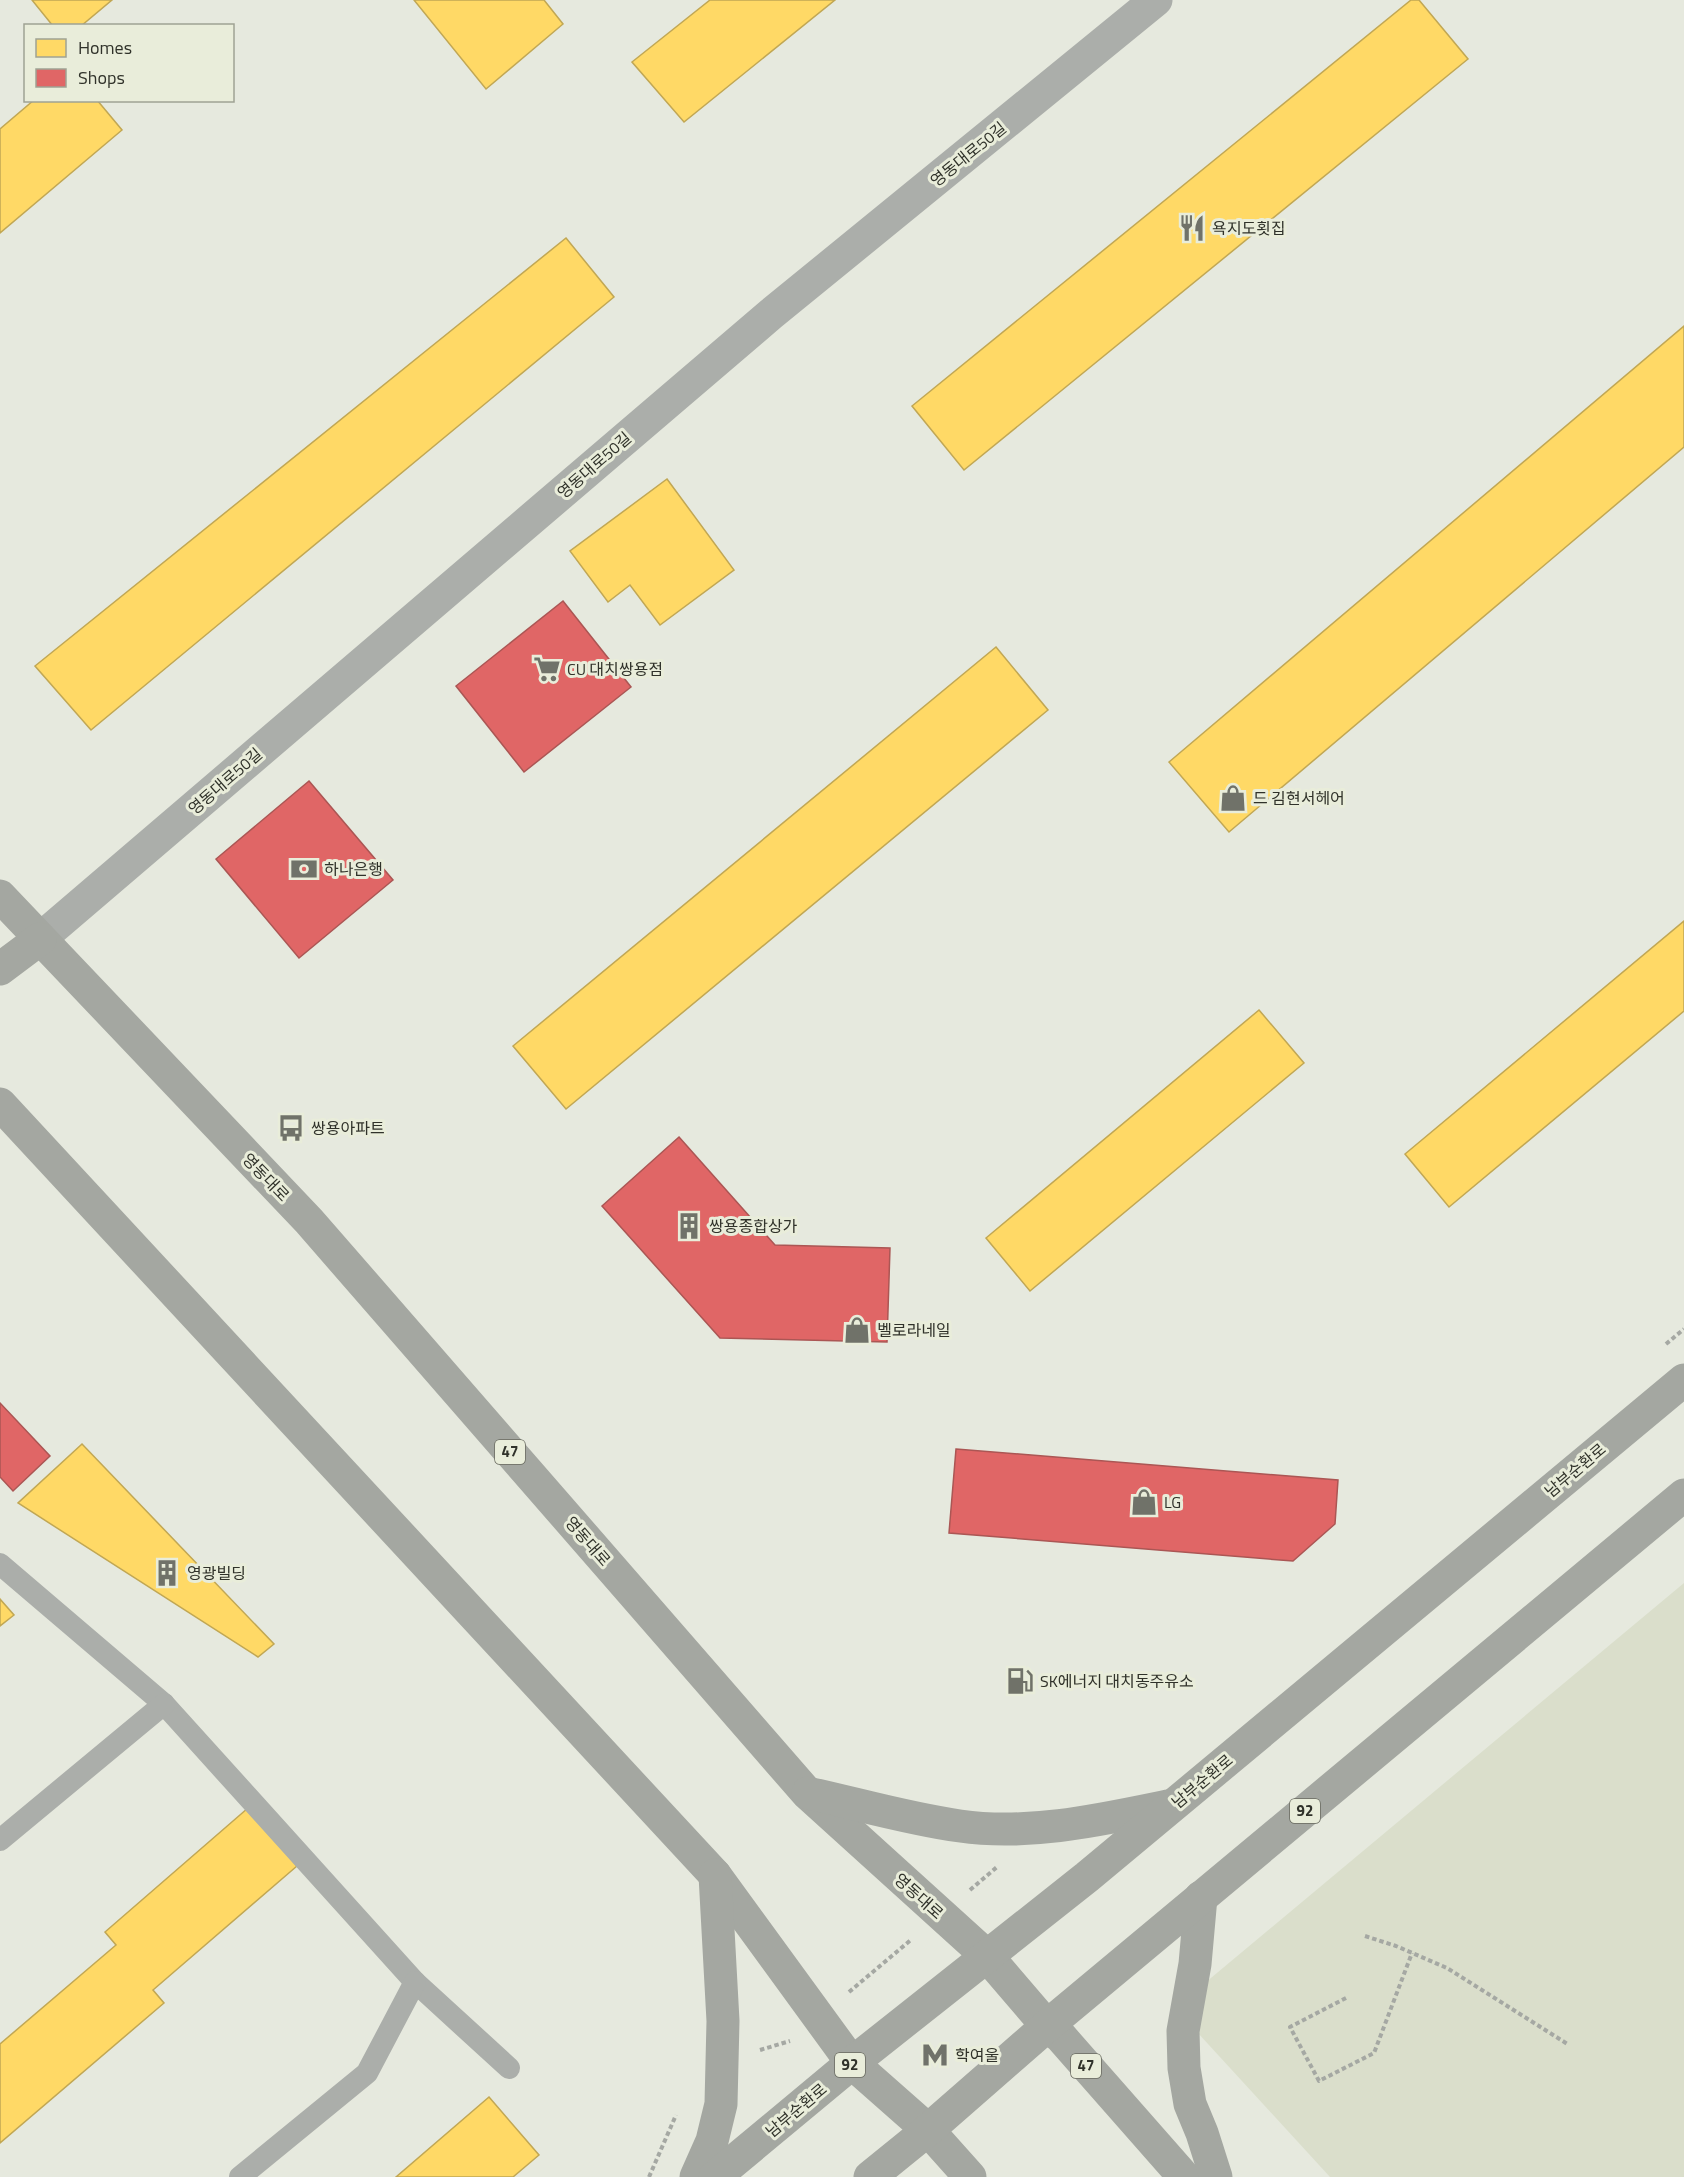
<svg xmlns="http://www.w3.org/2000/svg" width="1684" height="2177" font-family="'Titillium Web','Noto Sans KR',sans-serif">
<rect width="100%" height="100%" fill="#e6e9de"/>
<!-- built -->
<polygon fill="#dadecb" points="1684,1583 1684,2177 1330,2177 1175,2008"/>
<!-- homes -->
<g fill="#ffd966" stroke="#c1a754" stroke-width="1.5">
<polygon points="32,0 112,0 81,26 53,26"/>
<polygon points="414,0 544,0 563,24 486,89"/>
<polygon points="710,0 835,0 684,122 632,62"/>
<polygon points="1411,0 1419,0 1468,59 964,470 912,406"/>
<polygon points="34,100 97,100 122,130 0,233 0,129"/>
<polygon points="566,238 614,297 91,730 35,666"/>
<polygon points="1684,326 1684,447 1229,832 1169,762"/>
<polygon points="667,479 734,570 660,625 630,585 608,602 570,551"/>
<polygon points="996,647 1048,710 566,1109 513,1046"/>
<polygon points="1684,921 1684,1011 1449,1207 1405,1154"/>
<polygon points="1259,1010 1304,1063 1030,1291 986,1238"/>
<polygon points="82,1444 274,1644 258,1657 18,1503"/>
<polygon points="0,1599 14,1615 0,1626"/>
<polygon points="248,1808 297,1866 153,1990 164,2003 0,2143 0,2044 116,1945 105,1932"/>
<polygon points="489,2097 539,2155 513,2177 396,2177"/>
</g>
<!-- shops -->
<g fill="#e06666" stroke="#ab5654" stroke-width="1.5">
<polygon points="563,601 631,687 524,772 456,686"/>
<polygon points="309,781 393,880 299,958 216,859"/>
<polygon points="679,1137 775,1245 890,1248 887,1342 720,1338 602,1206"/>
<polygon points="0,1403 50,1456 13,1491 0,1477"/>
<polygon points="956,1449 1338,1480 1335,1524 1293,1561 949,1533"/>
</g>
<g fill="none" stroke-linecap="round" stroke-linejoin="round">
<!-- path -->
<g stroke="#a5a8a3" stroke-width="4" stroke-dasharray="4.5 3" stroke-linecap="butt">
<polyline points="1666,1344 1684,1329"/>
<polyline points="970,1890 997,1867"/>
<polyline points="1365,1936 1396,1946 1447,1968 1569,2045"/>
<polyline points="849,1992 912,1939"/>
<polyline points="1346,1998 1290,2027 1319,2081 1374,2053 1412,1953"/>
<polyline points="760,2050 790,2041"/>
<polyline points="649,2177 676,2115"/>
</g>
<!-- service -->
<g stroke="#abaeaa" stroke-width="22">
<polyline points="0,1564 164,1704 415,1982 509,2068"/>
<polyline points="0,1840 164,1704"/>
<polyline points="240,2177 367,2073 415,1982"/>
</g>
<!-- minor -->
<polyline stroke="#abaeaa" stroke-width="33" points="40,939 771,314 1156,0"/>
<!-- primary -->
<g stroke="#a4a7a1" stroke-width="33">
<polyline points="0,896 309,1221 807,1793 987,1956 1047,2026 1061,2037 1184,2177"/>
<polyline points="0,969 40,939"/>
<polyline points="0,1104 715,1875 852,2063 928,2130 970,2177"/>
<path d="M808,1793c50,11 101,26 152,33 69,10 140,-6 208,-20"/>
<polyline points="1201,1897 1195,1964 1183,2031 1184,2068 1190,2104 1202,2133 1216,2177"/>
<polyline points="696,2177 712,2141 721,2104 723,2021 715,1875"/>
<polyline points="715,2177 852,2063 1087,1877 1684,1380"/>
<polyline points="870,2177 928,2130 1047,2026 1684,1495"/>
</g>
</g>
<!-- icons -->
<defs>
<symbol id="restaurant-bare" viewBox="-9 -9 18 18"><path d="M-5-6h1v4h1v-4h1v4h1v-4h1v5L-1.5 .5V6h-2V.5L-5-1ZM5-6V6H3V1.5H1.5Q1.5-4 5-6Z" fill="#707269" stroke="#e9edda" stroke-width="2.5" paint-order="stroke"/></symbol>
<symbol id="supermarket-bare" viewBox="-9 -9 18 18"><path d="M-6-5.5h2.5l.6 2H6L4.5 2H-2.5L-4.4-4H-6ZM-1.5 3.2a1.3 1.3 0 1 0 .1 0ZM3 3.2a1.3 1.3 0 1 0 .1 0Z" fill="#707269" stroke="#e9edda" stroke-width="2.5" paint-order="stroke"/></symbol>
<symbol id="shop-bare" viewBox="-9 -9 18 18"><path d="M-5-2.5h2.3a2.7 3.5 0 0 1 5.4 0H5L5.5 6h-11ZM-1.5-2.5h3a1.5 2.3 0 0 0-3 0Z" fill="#707269" stroke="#e9edda" stroke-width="2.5" paint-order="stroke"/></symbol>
<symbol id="bank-bare" viewBox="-9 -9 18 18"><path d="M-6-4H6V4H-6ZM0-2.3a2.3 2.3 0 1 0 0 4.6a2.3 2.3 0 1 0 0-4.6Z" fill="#707269" stroke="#e9edda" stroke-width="2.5" paint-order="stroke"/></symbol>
<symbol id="bus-bare" viewBox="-9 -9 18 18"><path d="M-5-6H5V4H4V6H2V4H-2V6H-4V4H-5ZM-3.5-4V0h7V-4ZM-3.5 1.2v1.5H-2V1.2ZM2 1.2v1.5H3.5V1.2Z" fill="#707269" stroke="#e9edda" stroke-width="2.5" paint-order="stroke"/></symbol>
<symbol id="building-bare" viewBox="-9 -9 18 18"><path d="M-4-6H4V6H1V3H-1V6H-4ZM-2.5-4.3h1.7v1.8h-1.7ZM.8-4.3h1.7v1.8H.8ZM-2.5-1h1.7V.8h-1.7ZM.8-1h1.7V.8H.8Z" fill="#707269" stroke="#e9edda" stroke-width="2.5" paint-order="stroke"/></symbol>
<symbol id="fuel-bare" viewBox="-9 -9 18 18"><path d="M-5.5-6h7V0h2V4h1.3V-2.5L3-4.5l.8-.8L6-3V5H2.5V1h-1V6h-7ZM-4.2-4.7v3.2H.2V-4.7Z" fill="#707269" stroke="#e9edda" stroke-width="2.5" paint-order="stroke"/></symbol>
<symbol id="metro-bare" viewBox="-9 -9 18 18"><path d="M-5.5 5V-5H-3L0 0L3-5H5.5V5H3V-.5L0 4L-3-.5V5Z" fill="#707269" stroke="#e9edda" stroke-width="2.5" paint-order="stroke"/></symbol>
</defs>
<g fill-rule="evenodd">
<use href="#restaurant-bare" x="1173" y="209" width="38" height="38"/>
<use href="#supermarket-bare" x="528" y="650" width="38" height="38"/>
<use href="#shop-bare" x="1214" y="779" width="38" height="38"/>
<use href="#bank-bare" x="285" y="850" width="38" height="38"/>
<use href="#bus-bare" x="272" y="1109" width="38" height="38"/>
<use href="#building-bare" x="670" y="1207" width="38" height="38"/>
<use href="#shop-bare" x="838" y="1311" width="38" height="38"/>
<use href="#shop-bare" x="1125" y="1483" width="38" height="38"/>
<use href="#building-bare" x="148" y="1554" width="38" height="38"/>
<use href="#fuel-bare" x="1001" y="1662" width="38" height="38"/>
<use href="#metro-bare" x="916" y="2036" width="38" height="38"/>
</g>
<g text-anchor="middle" stroke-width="6" stroke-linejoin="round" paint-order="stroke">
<!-- shield labels -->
<g fill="#e9edda" stroke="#686a5f" stroke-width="1.5">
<rect x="495" y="1440" width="30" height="24" rx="4.5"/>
<rect x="1290" y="1799" width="30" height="24" rx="4.5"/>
<rect x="835" y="2053" width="30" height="24" rx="4.5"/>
<rect x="1071" y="2054" width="30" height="24" rx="4.5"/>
</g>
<g font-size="15" font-weight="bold" fill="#30322a">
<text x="510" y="1457">47</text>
<text x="1305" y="1816">92</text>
<text x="850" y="2070">92</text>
<text x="1086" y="2071">47</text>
</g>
<!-- street labels -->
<g font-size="16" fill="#30322a" stroke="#e9edda">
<text transform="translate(968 154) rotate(-39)" y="6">영동대로50길</text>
<text transform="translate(594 465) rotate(-41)" y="6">영동대로50길</text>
<text transform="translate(225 781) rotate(-41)" y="6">영동대로50길</text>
<text transform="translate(266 1177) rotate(46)" y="6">영동대로</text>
<text transform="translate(1575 1470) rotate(-40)" y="6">남부순환로</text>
<text transform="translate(588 1541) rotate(49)" y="6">영동대로</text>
<text transform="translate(1202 1781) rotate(-40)" y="6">남부순환로</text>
<text transform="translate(919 1896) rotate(42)" y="6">영동대로</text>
<text transform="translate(796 2110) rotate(-40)" y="6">남부순환로</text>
</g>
<!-- poi labels -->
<g font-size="16" fill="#30322a" stroke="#e9edda" text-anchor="start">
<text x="1212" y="234">욕지도횟집</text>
<text x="567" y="675">CU 대치쌍용점</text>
<text x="1253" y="804">드 김현서헤어</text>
<text x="324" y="875">하나은행</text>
<text x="311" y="1134">쌍용아파트</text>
<text x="709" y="1232">쌍용종합상가</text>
<text x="877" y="1336">벨로라네일</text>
<text x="1164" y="1508">LG</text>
<text x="187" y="1579">영광빌딩</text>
<text x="1040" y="1687">SK에너지 대치동주유소</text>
<text x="955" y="2061">학여울</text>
</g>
</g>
<!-- legend -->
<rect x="24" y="24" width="210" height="78" fill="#e9edda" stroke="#9fa294" stroke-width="1.5"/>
<rect x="36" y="39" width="30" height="18" fill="#ffd966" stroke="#9fa294" stroke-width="1.5"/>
<text x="78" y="54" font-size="18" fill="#30322a">Homes</text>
<rect x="36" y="69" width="30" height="18" fill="#e06666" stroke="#9fa294" stroke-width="1.5"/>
<text x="78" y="84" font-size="18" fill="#30322a">Shops</text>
</svg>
